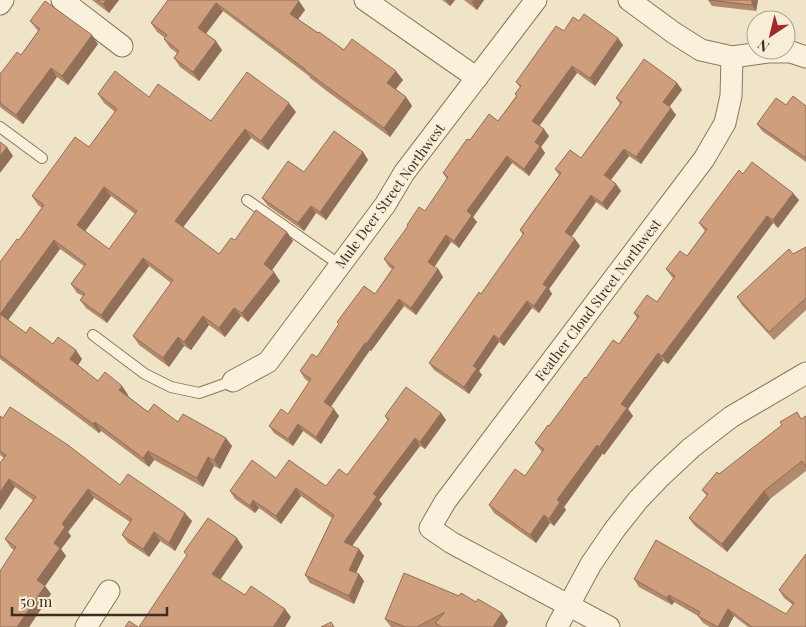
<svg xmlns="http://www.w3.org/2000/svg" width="806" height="627" font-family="'Playfair Display',serif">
<rect width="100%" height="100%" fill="#f0e4c8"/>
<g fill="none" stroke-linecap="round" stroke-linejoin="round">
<defs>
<g id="lane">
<polyline points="0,127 42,158"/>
<polyline points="247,200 340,265"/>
<polyline points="93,335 145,374 171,387 199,393 233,381"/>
</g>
<g id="street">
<polyline points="62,0 122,46"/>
<polyline points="365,0 477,78"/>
<polyline points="629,0 674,33 701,50 732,57 768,52 791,52 806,57"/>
<polyline points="0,4 3,0"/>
<polyline points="233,381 268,362 385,205 404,173 536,0"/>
<polyline points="86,627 109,591"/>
<polyline points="557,627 591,564 615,529 638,500 660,477 691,448 731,417 806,373"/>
<polyline points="609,627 452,543 430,528 445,502 704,159 725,123 731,96 732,57"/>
</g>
</defs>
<!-- lane casing -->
<use href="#lane" stroke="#8d765c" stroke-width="12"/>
<!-- street casing -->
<use href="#street" stroke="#8d765c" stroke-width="23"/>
<!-- lane -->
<use href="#lane" stroke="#faf1dc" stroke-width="10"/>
<!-- street -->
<use href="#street" stroke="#faf1dc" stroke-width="21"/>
</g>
<!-- wall -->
<g fill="#b2896c" fill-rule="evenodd">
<polygon points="92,0 119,0 109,13"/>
<polygon points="168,0 299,1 305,10 298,19 344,50 403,80 396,89 406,97 412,106 390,137 328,92 310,78 309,76 223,11 206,34 222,50 199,81 180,67 174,58 177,53 170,48 164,39 165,38 157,32 151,23"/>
<polygon points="442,0 455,0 450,6"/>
<polygon points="464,0 484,0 477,10"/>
<polygon points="708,0 758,0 756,11 712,6"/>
<polygon points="30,21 98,44 68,85 57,77 23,124 0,107 0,73 1,73 21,55 38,31"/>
<polygon points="579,21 623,45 595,86 577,73 539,126 549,136 541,147 545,153 529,176 512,163 473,217 477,222 459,248 451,242 434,267 438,269 443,277 416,315 404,306 371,351 370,350 331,407 339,416 321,444 303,431 293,446 274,433 269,426 288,414 309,382 305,379 300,371 317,357 339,325 337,322 375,294 392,269 389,267 384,259 425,211 447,179 443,173 470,140 498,121 516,96 515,94 520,87 516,82 564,31"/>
<polygon points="677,83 682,90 669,107 676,115 641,164 629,156 611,180 616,184 621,191 607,210 596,202 571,237 575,239 580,246 549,289 552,294 539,313 532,308 504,346 499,342 479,371 482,375 469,394 434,370 429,363 481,294 523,235 520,230 559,175 555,169 581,158 620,104 616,98"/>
<path d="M98,94l51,3 62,24 85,-9 -28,38 -17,-12 -68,89 36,27 16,-14 52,-8 6,9 -21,29 8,11 -32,41 -7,-6 -16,21 -16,-12 -18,25 -7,-4 -15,21 -30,-22 -6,-9 38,-53 -22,-17 -42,57 -21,-15 -6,-8 3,-4 -6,-3 -6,-9 13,-18 -24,-17 -52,71 18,13 27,11 29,15 -4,6 20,16 24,5 6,9v1l20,16 30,10 54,24 -12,23 -6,-3 -11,21 -49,-27 -5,7 -48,-36 -2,2 -99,-74v-97l19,-22 23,-32 -4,-3 -6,-9 57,-49 26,-35 -11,-9zM111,196l24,18 -26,35 -24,-18z"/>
<polygon points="786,105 806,106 806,162 762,131 757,124"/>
<polygon points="363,152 368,160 326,220 316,213 304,231 268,206 262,198 304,172"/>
<polygon points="743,174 799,200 778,228 773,223 668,364 663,361 628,409 633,416 604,455 603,453 564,507 566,510 554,526 550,523 536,543 494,513 489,505 525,476 542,452 535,443 549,426 586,378 619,344 637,318 634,313 657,302 674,279 672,277 666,269 687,256 705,231 699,223"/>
<polygon points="806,247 806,310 774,340 742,305 737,297 793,254"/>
<polygon points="441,413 446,420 425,449 420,446 379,500 382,504 352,545 359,549 364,556 356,573 359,574 364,581 354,604 310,583 305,575 332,518 301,496 281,524 259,508 255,513 235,499 230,491 276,478 326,486 347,475 388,421 385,416"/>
<polygon points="0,416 120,485 192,521 175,551 160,541 149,557 128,543 122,535 130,522 94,498 68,532 71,536 61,549 66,556 45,586 51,594 29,627 0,627 14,550 11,548 5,539 33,500 15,487 0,510 4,458 0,455"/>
<polygon points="806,416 806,471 770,499 727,552 695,526 689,518 707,496 702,490"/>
<polygon points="806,554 806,627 748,627 734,616 728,627 710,627 703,623 698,616 674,602 672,605 639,587 634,579 786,614 793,605 784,598 779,590"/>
<polygon points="476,602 502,613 508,622 505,627 391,627 385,619"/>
</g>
<!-- shaded-wall -->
<g fill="#916f58">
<polygon points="106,0 119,0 109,13 103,4"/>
<polygon points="446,0 455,0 450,6"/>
<polygon points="473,0 484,0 477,10 472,2"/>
<polygon points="752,0 758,0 756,11 752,5"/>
<polygon points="299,1 305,10 296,22 290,14"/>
<polygon points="216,3 223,11 204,36 198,28"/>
<polygon points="92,35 98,44 68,85 62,76"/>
<polygon points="618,38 623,45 595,86 590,78"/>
<polygon points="216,41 222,50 199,81 193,72"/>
<polygon points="572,66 577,73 538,128 532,121"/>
<polygon points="51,68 57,77 23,124 16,115"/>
<polygon points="396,71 403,80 393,92 387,83"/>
<polygon points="677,83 682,90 667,110 663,102"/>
<polygon points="406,97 412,106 390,137 384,128"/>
<polygon points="289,103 296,112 268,150 261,141"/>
<polygon points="671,108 676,115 641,164 636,157"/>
<polygon points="245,129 251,138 181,230 175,221"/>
<polygon points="544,129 549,136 541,147 545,153 529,176 524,169 535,142"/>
<polygon points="7,147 13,156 0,173 0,156"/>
<polygon points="624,149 629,156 609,182 604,175"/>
<polygon points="363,152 368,160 326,220 320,212"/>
<polygon points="507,156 512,163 473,217 477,222 459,248 454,241 467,211"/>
<polygon points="616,184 621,191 607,210 602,203"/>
<polygon points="104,187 111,196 83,234 77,225"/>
<polygon points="793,193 799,200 778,228 773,220"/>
<polygon points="591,195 596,202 570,239 565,232"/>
<polygon points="311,206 316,213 304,231 298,223"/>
<polygon points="767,216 773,223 668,364 662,356"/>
<polygon points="287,232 293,241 270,273 264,264"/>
<polygon points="446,235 451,242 433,269 428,262"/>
<polygon points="575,239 580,246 549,289 552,294 539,313 534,306 543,284"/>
<polygon points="54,240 60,249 6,323 0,314"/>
<polygon points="143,258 149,266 107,323 101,315"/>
<polygon points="438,269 443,277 416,315 411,308"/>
<polygon points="274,272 280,281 248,322 242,313"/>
<polygon points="399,299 404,306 371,351 366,344"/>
<polygon points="527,301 532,308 504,346 499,339"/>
<polygon points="234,308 241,316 225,337 219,328"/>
<polygon points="203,316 209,325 191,350 184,342"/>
<polygon points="494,335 499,342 479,371 482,375 469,394 464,387 473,366"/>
<polygon points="178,337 184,346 169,367 163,358"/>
<polygon points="365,343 370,350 329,409 324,402"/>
<polygon points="76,350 82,359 76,368 70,359"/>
<polygon points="658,353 663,361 628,409 633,416 604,455 599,447 621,404"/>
<polygon points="122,386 128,395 126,399 119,390"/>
<polygon points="334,409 339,416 321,444 316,437"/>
<polygon points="441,413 446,420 425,449 420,442"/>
<polygon points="95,422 101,431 99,433 93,424"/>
<polygon points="298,424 303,431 293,446 288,439"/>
<polygon points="226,438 232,446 220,469 214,460"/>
<polygon points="415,438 420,446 379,500 382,504 350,549 344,542 373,494"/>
<polygon points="597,445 603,453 564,507 566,510 554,526 549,519 557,500"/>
<polygon points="148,451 154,460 149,467 143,458"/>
<polygon points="208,457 214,466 203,487 197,478"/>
<polygon points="9,479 15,487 0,510 0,492"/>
<polygon points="296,488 301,496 281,524 276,516"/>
<polygon points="88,489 94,498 68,532 71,536 61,549 66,556 45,586 51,594 29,627 17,627 62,524"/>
<polygon points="764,491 770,499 727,552 722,544"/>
<polygon points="253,500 259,508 255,513 250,506"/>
<polygon points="185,513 192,521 175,551 169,543"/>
<polygon points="544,515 550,523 536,543 530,535"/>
<polygon points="154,532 160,541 149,557 143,549"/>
<polygon points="237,538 243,547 218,583 212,574"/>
<polygon points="359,549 364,556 354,577 349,570"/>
<polygon points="359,574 364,581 354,604 349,596"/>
<polygon points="669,595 674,602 672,605 667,598"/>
<polygon points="285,609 291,617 285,627 273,627"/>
<polygon points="728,609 734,616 728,627 718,627"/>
<polygon points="502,613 508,622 505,627 493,627"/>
</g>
<!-- building -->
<g fill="#cf9f7d" stroke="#916f58" fill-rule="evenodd">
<polygon points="97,0 106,0 103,4"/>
<polygon points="168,0 297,0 299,1 290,14 318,33 319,32 344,50 352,39 396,71 387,83 406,97 384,128 322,83 304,69 305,69 216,3 198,28 216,41 193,72 174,58 179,51 164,39 167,35 151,23"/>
<polygon points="709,0 752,0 752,5"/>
<polygon points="45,1 92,35 62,76 51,68 16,115 0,103 0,73 1,73 17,52 21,55 40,29 30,21"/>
<polygon points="584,14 618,38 590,78 572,66 532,121 544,129 535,142 540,146 524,169 507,156 467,211 472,215 454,241 446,235 428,262 438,269 411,308 399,299 366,344 365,343 324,402 334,409 316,437 298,424 288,439 269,426 281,409 288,414 311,379 300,371 312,354 317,357 339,324 337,322 364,286 375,294 394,267 384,259 408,226 407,225 419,207 425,211 448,177 443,173 467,139 470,140 489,114 498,121 517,96 515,94 521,86 516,82 556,26 564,31 573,17 579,21"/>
<polygon points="644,59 677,83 663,102 671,108 636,157 624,149 604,175 616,184 602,203 591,195 565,232 575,239 543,284 547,287 534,306 527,301 499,339 494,335 473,366 477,368 464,387 429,363 479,292 481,294 524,233 520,230 561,173 555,169 570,150 581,158 622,102 616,98"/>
<path d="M115,71l34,26 9,-13 53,37 36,-49 42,31 -28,38 -16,-12 -70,92 44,33 12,-16 4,2 21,-30 31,22 -23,32 10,8 -32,41 -8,-5 -15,20 -16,-12 -19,26 -6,-5 -15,21 -30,-22 40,-56 -30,-22 -42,57 -21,-15 5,-6 -14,-10 15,-20 -32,-24 -54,74 26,19 4,-6 23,17 5,-7 18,13 -6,9 28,22 7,-9 17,14 -3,4 29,22 6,-8 24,18 5,-8 43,24 -12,22 -6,-3 -11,21 -49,-27 -5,7 -48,-36 -2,2 -93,-69v-93l17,-23 2,1 25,-35 -12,-9 43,-59 14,10 28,-38 -19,-15zM104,187l33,24 -28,38 -32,-24z"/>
<polygon points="793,96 806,106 806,158 757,124 776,98 786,105"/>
<polygon points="334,131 363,152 320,212 311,206 298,223 262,198 288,161 304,172"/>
<polygon points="0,142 7,147 0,156"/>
<polygon points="752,162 793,193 773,220 767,216 662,356 658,353 621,404 627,408 599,447 597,445 557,500 560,502 549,519 544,515 530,535 489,505 515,469 525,476 544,449 535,443 548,425 549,426 585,377 586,378 613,340 619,344 639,316 634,313 647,295 657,302 675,276 666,269 680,251 687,256 707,229 699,223 739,170 743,174"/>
<polygon points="806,247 806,298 769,332 737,297 789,249 793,254"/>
<polygon points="406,387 441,413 420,442 415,438 373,494 377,496 344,542 359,549 349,570 359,574 349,596 305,575 334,515 296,488 276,516 253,500 250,506 230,491 252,460 276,478 289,460 326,486 339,469 347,475 389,419 385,416"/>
<polygon points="10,407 68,445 120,485 128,474 185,513 169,543 154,532 143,549 122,535 132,519 88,489 62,524 65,527 54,543 60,548 37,580 45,586 17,627 0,627 0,571 16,547 5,539 36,497 9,479 0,492 0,463 6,455 0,451 0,416 3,418"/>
<polygon points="797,412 801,419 806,416 806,467 802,461 764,491 722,544 689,518 708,494 702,490 717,472 719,474 782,425 780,422"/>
<polygon points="208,518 237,538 212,574 245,595 251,586 285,609 273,627 139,627 187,555 184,552"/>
<polygon points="656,540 786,614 794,603 779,590 806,554 806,627 752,627 728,609 718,627 698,616 700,612 669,595 667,598 634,579"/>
<polygon points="404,573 459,596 461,593 476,602 478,599 502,613 493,627 442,627 435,623 445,612 417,627 406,627 385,619"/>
<polygon points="129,621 138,627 125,627"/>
<polygon points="331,622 334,627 321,627"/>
</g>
<g text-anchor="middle" stroke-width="4" stroke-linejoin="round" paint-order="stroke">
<!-- street labels -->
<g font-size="14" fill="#3d2e20" stroke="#f7eed8">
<text transform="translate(390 196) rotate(-54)" y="5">Mule Deer Street Northwest</text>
<text transform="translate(598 300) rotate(-53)" y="5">Feather Cloud Street Northwest</text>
</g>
</g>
<!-- north arrow -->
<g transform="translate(771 35) rotate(215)"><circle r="24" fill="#f7eed8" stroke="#ada18e"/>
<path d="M0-4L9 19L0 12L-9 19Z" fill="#9e2a2b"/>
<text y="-8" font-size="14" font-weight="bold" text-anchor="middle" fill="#3d2e20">N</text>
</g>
<!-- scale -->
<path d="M12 607v8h155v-8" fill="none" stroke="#3d2e20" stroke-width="2.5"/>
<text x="20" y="607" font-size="15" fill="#3d2e20" stroke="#f7eed8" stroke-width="4" paint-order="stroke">50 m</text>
</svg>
